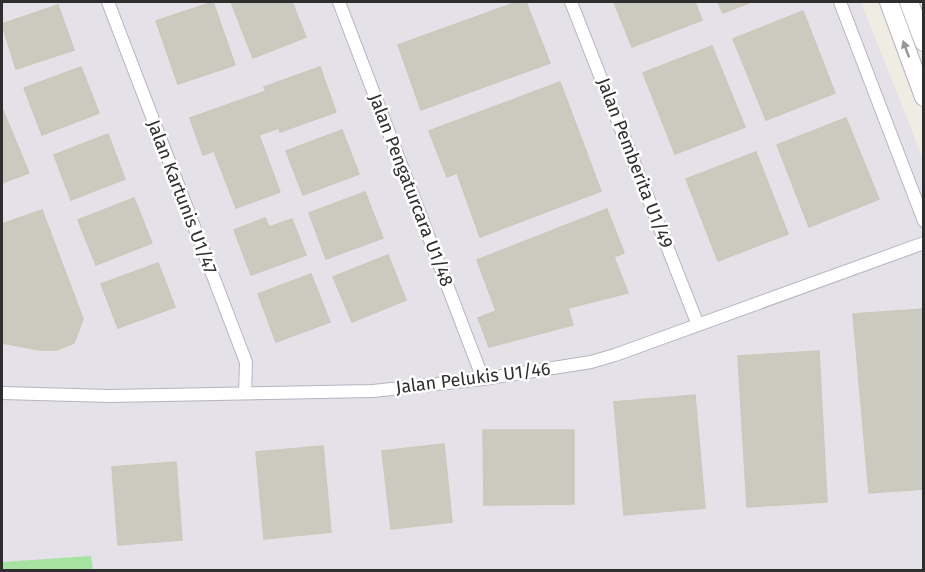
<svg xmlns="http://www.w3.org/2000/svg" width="925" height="572" font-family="'Fira Sans',sans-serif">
<rect width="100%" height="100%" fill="#efece1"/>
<!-- industrial -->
<polygon fill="#e5e1e8" points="2,2 861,2 923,159 923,570 2,570"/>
<!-- green -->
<polygon fill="#a6e3a0" points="91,556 93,570 2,570 2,562"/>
<!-- building -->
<g fill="#cbcabf" stroke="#cac9ba" stroke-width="1.5">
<polygon points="213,2 235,65 178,84 156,21"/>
<polygon points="231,2 292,2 306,37 253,58"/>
<polygon points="517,2 526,2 550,63 421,110 398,45"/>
<polygon points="614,2 695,2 702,20 632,47"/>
<polygon points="718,2 751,2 723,13"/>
<polygon points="58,5 74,50 16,69 2,24"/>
<polygon points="803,11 835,93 766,120 733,39"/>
<polygon points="712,46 745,127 675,154 643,73"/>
<polygon points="81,67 99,113 42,135 24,88"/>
<polygon points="320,67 336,112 280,132 279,128 259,135 280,192 236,208 214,151 203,155 190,118 266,91 264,87"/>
<polygon points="560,82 601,191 480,237 457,173 447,177 429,131"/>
<polygon points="2,108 29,173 2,183"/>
<polygon points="846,118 879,199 809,227 777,145"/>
<polygon points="342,130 359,174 303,195 286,151"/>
<polygon points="108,134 125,179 71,200 54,155"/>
<polygon points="756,152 788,234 718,261 686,179"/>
<polygon points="365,192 383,238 326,259 309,213"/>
<polygon points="134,198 152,243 96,265 78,220"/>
<polygon points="607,209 624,253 614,257 628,293 568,308 573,325 489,347 478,318 496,311 477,260"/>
<polygon points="42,210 83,319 74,343 57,350 39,350 2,343 2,224"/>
<polygon points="265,218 269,227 292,219 306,255 251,275 234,230"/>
<polygon points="388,255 406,300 352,322 333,277"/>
<polygon points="158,263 175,307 118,328 101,284"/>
<polygon points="311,274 330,322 276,342 258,294"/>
<polygon points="924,309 924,489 869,493 853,314"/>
<polygon points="819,351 827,502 747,507 738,356"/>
<polygon points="695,395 705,508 624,515 614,402"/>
<polygon points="483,430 574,430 574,504 484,505"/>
<polygon points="444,444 452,522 391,529 382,451"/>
<polygon points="323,446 331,532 264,539 256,452"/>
<polygon points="176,462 182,540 118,545 112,467"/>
</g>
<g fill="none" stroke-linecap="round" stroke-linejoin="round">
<defs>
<g id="minor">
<polyline points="108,2 246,362 245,393"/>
<polyline points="339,2 483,379"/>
<polyline points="571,2 698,325"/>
<polyline points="840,2 924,221"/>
<polyline points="2,393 110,396 373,391 483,379 591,362 615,355 924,243"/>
</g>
<g id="secondary">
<polyline points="889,2 924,97"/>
<polyline points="909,2 924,42"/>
</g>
</defs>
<!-- minor casing -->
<use href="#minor" stroke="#b5b4c0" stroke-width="14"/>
<!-- secondary casing -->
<use href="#secondary" stroke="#b5b4c0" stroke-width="20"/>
<!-- minor -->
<use href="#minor" stroke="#fff" stroke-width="12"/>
<!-- secondary -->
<use href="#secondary" stroke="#fff" stroke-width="18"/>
</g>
<!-- one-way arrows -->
<defs><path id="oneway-solid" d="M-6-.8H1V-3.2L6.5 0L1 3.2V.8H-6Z" transform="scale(1.5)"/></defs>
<use fill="#969696" href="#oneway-solid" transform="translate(906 49) rotate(-110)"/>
<g text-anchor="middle" stroke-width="5" stroke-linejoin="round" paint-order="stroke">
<!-- street labels -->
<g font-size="18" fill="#2e2e2e" stroke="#fff">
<text transform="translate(635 163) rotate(69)" y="6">Jalan Pemberita U1/49</text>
<text transform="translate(411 190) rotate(69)" y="6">Jalan Pengaturcara U1/48</text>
<text transform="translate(182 197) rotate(69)" y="6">Jalan Kartunis U1/47</text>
<text transform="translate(473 378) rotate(-7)" y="6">Jalan Pelukis U1/46</text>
</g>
</g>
<!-- border -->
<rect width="925" height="572" fill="none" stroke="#2e2e2e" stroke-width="6"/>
</svg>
